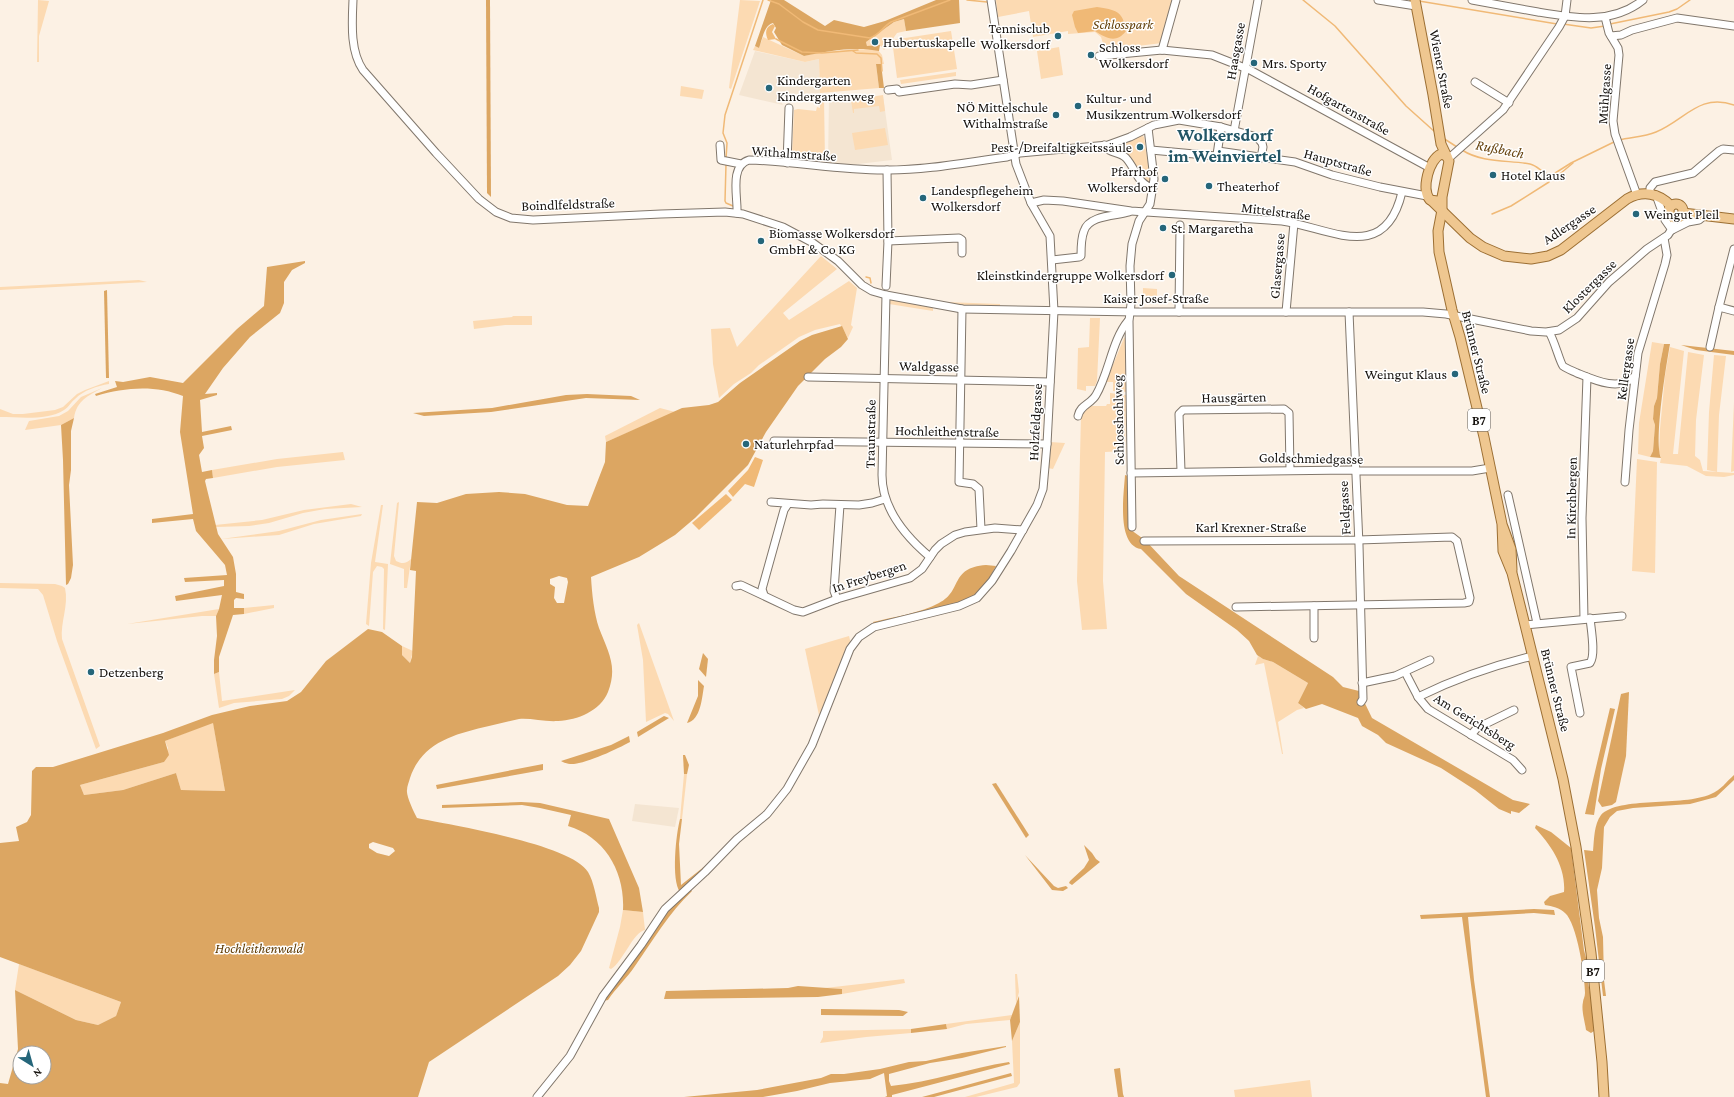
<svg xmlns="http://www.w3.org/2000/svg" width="1734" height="1097" font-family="'Crimson Pro',serif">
<rect width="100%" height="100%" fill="#fcf1e4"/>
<!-- built -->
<g fill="#f4e5d2">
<polygon points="755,51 805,62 819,59 820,93 786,94 779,99 783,105 739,95"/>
<polygon points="859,95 860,99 883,96 892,160 858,164 828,164 829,97"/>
<polygon points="635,804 679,808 675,827 632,821"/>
</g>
<!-- green -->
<g fill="#fcdab2">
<polygon points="38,0 49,1 39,36 39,62 37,62"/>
<polygon points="740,0 760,1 731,89 729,88"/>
<polygon points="996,0 1174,0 1162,43 1105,50 1101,37 1095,32 1068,34 1068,31 1033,37 1029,11 998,17"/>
<polygon points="904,19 906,31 897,33 892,40 951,31 957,69 897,78 892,40 884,50 881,46 867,46 866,42 894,22"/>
<polygon points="763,37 804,56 821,52 847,50 871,49 878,50 882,55 884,64 876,64 879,88 820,93 819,59 805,62 753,50 755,46 759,48"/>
<polygon points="1059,47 1063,75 1041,79 1037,51"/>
<polygon points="956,72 956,76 901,84 900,80"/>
<polygon points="681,86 704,90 702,99 680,96"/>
<polygon points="883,95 885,111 880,112 879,106 854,109 854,113 853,113 851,100"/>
<polygon points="820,98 824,98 825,162 794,159 792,156 794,110 798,109 816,111 817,107 820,108"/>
<polygon points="885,128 888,145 855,150 852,133"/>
<polygon points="1141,135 1144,137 1151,180 1148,184 1125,155 1110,149"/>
<polygon points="821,256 837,269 783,313 789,320 849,281 857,288 851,325 853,327 848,338 840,324 815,330 799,337 759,365 751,373 734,384 719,398 713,364 711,329 730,328 737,347"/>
<rect x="1143" y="274" width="13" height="7"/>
<polygon points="139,280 147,282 0,290 0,287"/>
<polygon points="1143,288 1157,289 1157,296 1143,296"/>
<polygon points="890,299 933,307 933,311 889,304"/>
<polygon points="945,302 1000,304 1000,307 972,307 945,303"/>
<polygon points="513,316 532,316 532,325 505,325 474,329 473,321 512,317"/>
<polygon points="1090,318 1100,318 1097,381 1095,386 1086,386 1086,391 1077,389 1078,348 1089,347"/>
<polygon points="1126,337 1128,392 1113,391 1113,382 1106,382 1124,338"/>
<polygon points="1652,342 1664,344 1660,364 1657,398 1654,406 1653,419 1655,425 1653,451 1650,457 1638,454 1639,423"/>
<polygon points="1670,347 1684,351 1673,454 1678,454 1688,352 1704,355 1696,420 1695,456 1700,460 1703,471 1734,473 1734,475 1724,477 1706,476 1687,466 1660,463 1661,458 1659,452 1660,429 1665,376"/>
<polygon points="1714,355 1726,356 1719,415 1717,472 1707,470 1709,412"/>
<path d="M109,381v3c-12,2 -25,6 -34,15 -4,3 -6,8 -11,11 -17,11 -45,7 -64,7v-8l13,5h10l32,-4 8,-3 14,-13 8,-4z"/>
<path d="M102,388c-14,8 -25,12 -28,30l-13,7 -36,5 4,-9 30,-5 9,-5 13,-14z"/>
<polygon points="1110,393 1126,395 1125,451 1105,452 1103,581 1107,629 1082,630 1077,581 1081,415 1089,406 1106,406 1107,404 1110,404"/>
<polygon points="1734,402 1734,471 1731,472"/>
<polygon points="660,408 675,412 606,442 605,436"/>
<polygon points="1050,442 1065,443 1053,469 1048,468"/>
<polygon points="343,452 345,460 277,467 213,478 212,470 277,459"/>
<polygon points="1637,459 1657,462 1655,573 1632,571"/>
<path d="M399,502l-5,54 2,5c6,3 10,3 15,-2l-4,29h-3v-19l-14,-5 7,-61z"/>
<polygon points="351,504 362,507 325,509 303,513 269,523 249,526 216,527 215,525 262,520 304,510"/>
<polygon points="381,505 383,505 375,562 388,564 385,630 383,629 384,569 382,567 377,566 373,572 369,626 366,624 371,563"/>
<polygon points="362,514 361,516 314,524 279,535 221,539 279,531 321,520"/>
<path d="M0,583l55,1 7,2 3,2c4,17 -5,35 -3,51l38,107 -4,3 -39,-108 -14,-46 -5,-6 -38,-1z"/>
<polygon points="274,605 274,608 244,614 244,608"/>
<polygon points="219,609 216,616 202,616 127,624"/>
<polygon points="639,623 674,721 668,714 665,713 646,722 643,660 637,625"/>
<polygon points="849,636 851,644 820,720 805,649"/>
<polygon points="402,646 413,651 410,663 402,655"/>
<polygon points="1258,656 1263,659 1273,662 1308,683 1298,703 1304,708 1297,710 1278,722 1283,754 1282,754 1264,663 1255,665"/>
<polygon points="219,672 222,701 295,690 289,696 282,699 234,703 219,708 214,674"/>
<polygon points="213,722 225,791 181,790 176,773 123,790 84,795 80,785 164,762 168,748 165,741"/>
<polygon points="684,774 687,774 682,819 680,819"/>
<path d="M623,910l20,2 2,18c-12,2 -22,32 -34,39l-2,-1 11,-41z"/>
<polygon points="19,964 121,1002 116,1016 98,1025 76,1020 15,990"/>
<polygon points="1015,974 1017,974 1019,992 1016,1004"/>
<polygon points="904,979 905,983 842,994 842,989 825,988"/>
<polygon points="1012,1015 1010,1020 966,1024 947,1029 946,1024"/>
<polygon points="1020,1022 1020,1083 1017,1087 976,1097 965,1097 1014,1083 1012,1041"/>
<polygon points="911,1029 911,1033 866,1037 820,1043 823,1037 823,1031"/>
<polygon points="1310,1080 1312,1097 1235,1097 1234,1090"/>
</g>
<!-- forest -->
<g fill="#dca662" fill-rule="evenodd">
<polygon points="486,0 490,0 491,197 487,193"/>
<path d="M771,0h13l41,26 9,-6 30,7 21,-6 51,-21h23l1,23 -54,8 -2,-12 -10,3 -28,20 1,4 13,-1 -1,6c-23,-5 -52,0 -75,5l-22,-11 -8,-13 2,-4 -3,-5c-9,2 -11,17 -14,25l-4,-2z"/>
<polygon points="876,64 881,64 884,88 879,88"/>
<path d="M305,261v2l-13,7 -8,12v21l-4,10 -30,24 -27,31 -18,26 12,-1v2l-17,5 2,32 29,-6 1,4 -30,6 2,12 -5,7 3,17 10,-2 1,8 -7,1 -1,2 13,53 15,23 3,17v18l8,2v5l-8,-1 -2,2v8h10v6l-11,1 -14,42v15l-5,2v-14l3,-24 -1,-20 3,-7 3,-14 -46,6 -1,-5 49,-10v-6l-39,2 -1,-4 43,-3 -2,-10 -29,-34 -3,-12 -41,4v-4l41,-5 -13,-82 3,-36c-27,-11 -58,-9 -87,0l-1,-2 22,-7 -2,-6 8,1 27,-5 33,6 54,-54 27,-23 3,-39z"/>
<polygon points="107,290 109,378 106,378 104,291"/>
<path d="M842,326l6,13 -7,8 -16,12 -27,27 -32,46 -18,33 -53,53 -20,17 -36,22 -48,20c1,17 3,36 8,51 9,24 19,38 9,64 -8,19 -30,28 -50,29 -13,1 -27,-3 -39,-2 -10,2 -20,5 -30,7 -34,8 -67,16 -79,52 -1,4 -3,8 -3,12 -1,6 7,22 10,28 33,7 155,26 171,54 6,10 8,25 11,36v4l-18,39 -11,14 -12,11 -129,86 -11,35h-418v-14l8,1 10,-35 -3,-59 61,30 22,5 18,-9 5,-14 -121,-45v-114l19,-2 -3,-14 11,-5 4,-7 1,-44 4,-4h17l110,-34 49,-18 38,-9 37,-5 14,-9 25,-31 42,-32 14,3 20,14v9l8,8 2,-6 4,-86 -6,-1 7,-68 20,1 29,-9 33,-2 26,2 42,11 21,1 17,-44 1,-20 76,-34 27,-3 9,-3 22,-19 60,-42 12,-6zM559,576l8,2 1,4 -4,21h-7l-3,-5 1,-11 -5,-3v-5zM213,723l12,68 -44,-1 -5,-17 -53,17 -39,5 -4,-10 84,-23 5,-7 -4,-14zM373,842l20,6 2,3 -6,5 -12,-3 -8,-5v-4zM20,1053h24v24h-24z"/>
<path d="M1664,344h6c-4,23 -16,95 -9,114l-11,-1 3,-6 2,-26 -2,-6 1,-13 3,-8 3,-34z"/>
<polygon points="1681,345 1734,351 1734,355 1696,350"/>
<polygon points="587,394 631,396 640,400 586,398 491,412 424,416 413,413 492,408 566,395"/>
<polygon points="74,418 71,431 71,470 69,485 73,565 71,578 68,584 66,585 63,460 61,425"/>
<path d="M1125,475l3,1 3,54 14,10 34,36 154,101 10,10 16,4 13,27 141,82 17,4 -11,9 -8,-2v3l-12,-5 -24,-19 -34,-22 -55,-25 -8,-8 -16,-9 -4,-8 -36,-14 -16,5 -8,-6 10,-20 -35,-21 -10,-3 -6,-4 -8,-14 -12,-11 -51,-36 -45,-45c-25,-4 -17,-56 -16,-74z"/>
<path d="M986,565l10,1 -13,23 -15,12 -94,24 -1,-3c20,-5 48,-9 66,-19 24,-12 10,-35 47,-38z"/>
<polygon points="703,653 708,659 706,677 699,669"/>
<path d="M698,680l6,6c-2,11 -3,34 -17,37l11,-27z"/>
<polygon points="1629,692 1626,756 1616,802 1612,805 1602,807 1598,801 1621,694"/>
<polygon points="1610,708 1615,709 1601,769 1594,815 1585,814"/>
<polygon points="664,716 669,718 638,737 637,732"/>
<path d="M629,736l1,6c-13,7 -46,23 -60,22 -3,0 -7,-2 -9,-3l50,-16z"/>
<polygon points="683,755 685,755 689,765 687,774 684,774"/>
<polygon points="543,764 543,770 437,789 436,785"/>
<path d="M1734,775v5l-18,17 -26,7 -57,4 -16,3 -7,6 -6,10 -2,41 -5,22 2,28 4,19 1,43 2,16h-3l-8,-69 -11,-77 9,1c1,-11 1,-27 8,-36 18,-19 81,-8 110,-21 10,-4 15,-12 23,-19z"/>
<polygon points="996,783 1029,835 1026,838 992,784"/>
<path d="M521,802l19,1 69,16 30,69 4,24 -20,-2c2,-38 -18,-73 -55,-84l3,-11 -31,-7 -18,-3 -80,3v-3z"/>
<path d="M680,819h2l-3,25 2,41 29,-23 -30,30c-9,-12 -4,-58 0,-73z"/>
<path d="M1536,825l15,7 20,16 13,102 4,16 -1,12 4,19 3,34 -3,2 -5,-3c-1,-8 -5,-20 -3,-28 0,-3 2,-5 2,-9 0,-16 -8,-70 -20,-80 -5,-5 -13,-7 -20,-8l-1,-3 6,-6 14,-4c2,-25 -13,-47 -29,-64z"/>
<polygon points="1084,845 1092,853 1096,859 1100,862 1072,885 1069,883 1070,881 1084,868 1089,860"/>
<polygon points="1025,855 1054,886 1058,888 1066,886 1068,888 1063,891 1052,890"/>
<path d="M690,889l2,2c-23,22 -39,49 -57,75 -8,12 -19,22 -27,34l-5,1 59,-84z"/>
<polygon points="1534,909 1554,910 1555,915 1534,913 1468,917 1474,980 1490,1097 1486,1097 1462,917 1421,919 1420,915"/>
<polygon points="798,986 842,989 842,994 818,997 664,999 666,991 788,988"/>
<polygon points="1019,996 1020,1022 1012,1041 1010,1020"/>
<polygon points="821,1009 899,1010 908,1012 903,1016 821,1015"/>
<polygon points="946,1024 947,1029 911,1033 911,1029"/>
<path d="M1006,1046v1l-44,11 -32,5 -41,11v7l2,5c41,-4 79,-18 118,-24l1,2 -118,31v2h-7l2,-1 -3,-23 -14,6 -40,4 -33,8 -34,6h-79l73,-7 64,-12 10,-4h13l36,-5 29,-7 17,-1 36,-8z"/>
<polygon points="1120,1068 1123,1094 1124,1097 1118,1097 1114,1069"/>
<polygon points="1011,1073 1012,1076 934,1097 922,1097"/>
</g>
<!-- water -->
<g fill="#f0b976">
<path d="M1097,7c18,3 26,3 29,24 -10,13 -20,7 -31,0l-17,2 -3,-6 -3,-12 2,-4z"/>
<path d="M773,24l2,2 -3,6 4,7 -8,1c-3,-7 -3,-13 5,-16z"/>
<polygon points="755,457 763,460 754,487 745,484 733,497 728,491 748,470"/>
<polygon points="726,494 732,500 699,530 692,523"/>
</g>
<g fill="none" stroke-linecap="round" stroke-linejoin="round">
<!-- stream -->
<g stroke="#f0b976" stroke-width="1.5">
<path d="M768,0l11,4 24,18 15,8 52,8c9,-3 13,-11 21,-16l59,-22"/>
<polyline points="967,0 987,2"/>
<polyline points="1303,0 1335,26 1406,106 1435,132"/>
<polyline points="1419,1 1557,24"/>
<polyline points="1563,24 1591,28 1605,26"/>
<polyline points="1610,24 1669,12 1677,9 1690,0"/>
<polyline points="776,39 802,52 822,53 858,50"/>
<polyline points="853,51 856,53 877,54 881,58 882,71"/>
<polyline points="1443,138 1457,147"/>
<path d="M1619,140c12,-3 25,-3 37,-8 29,-12 43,-39 78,-27"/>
<path d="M1462,150c20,13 46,10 68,14 9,2 13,11 22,11l19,-12 45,-22"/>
<polyline points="726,159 727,143 723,133 725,115 763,0"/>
<polyline points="726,164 725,201 726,203 733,206"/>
<polyline points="1555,178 1573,163"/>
<polyline points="1492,214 1511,206 1549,182"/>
<polyline points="866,277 870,278 871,283"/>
</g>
<defs>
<g id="minor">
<path d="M353,0c-1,23 -3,51 10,70l73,83 43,46 17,13 15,6 22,2 128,-6 64,-2 18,2 40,13 30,16 25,18 24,24 10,6 14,4 76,14 175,3h286l23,2 85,17 15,1 13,-2 18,-12 32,-36 14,-12 24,-21 21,-14 5,-8 2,-9"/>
<polyline points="1378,0 1416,6"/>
<path d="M1472,0c22,4 44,8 66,12 36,6 74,13 105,-12"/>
<polyline points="1605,17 1609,33 1618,48 1619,55 1613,121 1615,134 1637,195"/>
<polyline points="1611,36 1621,35 1632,30 1677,18 1734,26"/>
<polyline points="1162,50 1176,0"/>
<polyline points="1099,56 1162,50 1212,55 1250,70 1430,168"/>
<polyline points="1475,82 1509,103"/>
<polyline points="888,90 897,89 899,92 955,84 971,85 1003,80"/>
<polyline points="1234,131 1258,0"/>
<polyline points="720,145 721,160 741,164"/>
<path d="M1104,145c5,9 15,6 22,13 10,11 11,26 27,30"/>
<polyline points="1151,150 1216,156 1217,155 1221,127"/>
<polyline points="1218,151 1295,162 1332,175 1380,187 1427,196"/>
<polyline points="1448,159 1503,110 1559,27 1565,16 1567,0"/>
<polyline points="787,163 789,108"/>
<polyline points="1650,194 1650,188 1655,182 1693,173 1719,151 1723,149 1734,150"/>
<polyline points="1656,195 1665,220 1672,230"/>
<path d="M1031,203l13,-3 19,1 68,10 151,10c48,7 103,44 120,-29"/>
<path d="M737,213c1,-16 -8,-47 12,-53 47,1 93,11 140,10 39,0 79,-8 118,-13l13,-4 88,-8 22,-8 24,-12 25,-5 42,7 36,10 5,6 1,4 -2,11"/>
<polyline points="1672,230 1688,222 1699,220 1705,215"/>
<polyline points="888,241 959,238 962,240 962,253"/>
<polyline points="1734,249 1719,307 1734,311"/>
<path d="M1052,260l27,-3 2,-1c0,-8 0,-18 3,-25 5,-16 32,-15 45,-19"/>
<polyline points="886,286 888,241 887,170"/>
<path d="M886,295l-4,180c0,34 23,61 48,82"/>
<polyline points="962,309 959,482 973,484 979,489 981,529"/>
<polyline points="1179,312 1180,225"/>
<polyline points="1286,312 1294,223"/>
<polyline points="1349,312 1359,545 1363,699 1361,702"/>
<path d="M1549,332c5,7 11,31 14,34 4,3 10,5 14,7 17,7 43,19 58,3"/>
<polyline points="1710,347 1719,307"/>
<polyline points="808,377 1050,382"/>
<path d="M1078,416c2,-11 13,-12 18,-21 13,-22 16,-55 32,-74"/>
<polyline points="774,441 1047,444"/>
<polyline points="1181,471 1179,414 1183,410 1284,409 1289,413 1290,470"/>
<polyline points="1131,473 1351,470 1358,471 1472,471 1490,468"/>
<polyline points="1625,482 1629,430 1638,353 1665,264 1667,255 1664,238"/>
<polyline points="1508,495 1537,623"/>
<polyline points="771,502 811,505 823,504 859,505 872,503 885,499"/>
<polyline points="1132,527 1129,321 1131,304 1130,266 1132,244 1139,221 1150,204 1154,179 1148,128"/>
<polyline points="1144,541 1358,540 1452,537 1457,541 1470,598 1469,602 1464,603 1236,607"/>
<polyline points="736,586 741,585 794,610 803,612 837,599 910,578 922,569 935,550 941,544 955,535 965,532 995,528 1023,530"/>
<polyline points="764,595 762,589 784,510 788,504"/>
<polyline points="837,599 834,591 840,505"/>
<polyline points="1314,606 1314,638"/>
<polyline points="1584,619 1582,518 1587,377"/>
<polyline points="1525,625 1622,616"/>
<polyline points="1405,672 1418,697 1428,709 1513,760 1522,770"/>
<polyline points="1362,683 1395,676 1430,660"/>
<path d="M1418,697c39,-19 73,-31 115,-41"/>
<path d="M1580,713l-9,-46 19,-4c6,-8 1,-34 0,-45"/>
<polyline points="1471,735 1477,728 1514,710"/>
<polyline points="537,1097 570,1056 603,996 641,945 665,909 705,872 737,839 767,814 787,789 812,745 850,649 859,637 874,627 959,606 977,598 992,581 1011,551 1037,505 1043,489 1047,444 1054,311 1050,236 1031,203 1016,164 991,0"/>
</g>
<g id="major">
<polyline points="1415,0 1433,95 1441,144 1449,161 1442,197 1442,210 1438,231 1439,252 1452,310 1460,337 1484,437 1502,524 1503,551 1512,573 1525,625 1563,779 1576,847 1591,953 1602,1062 1604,1097"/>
<path d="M1432,201l38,37 13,9 21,9 27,3 17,-3 13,-6 66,-51c16,-9 32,-6 44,7"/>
<path d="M1437,201l-7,-1c-9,-11 -1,-41 11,-46l6,2"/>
<circle cx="1676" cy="211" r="7"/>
<polyline points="1683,213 1734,219"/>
<polyline points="1503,527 1511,549 1512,570"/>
</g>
</defs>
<!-- minor casing -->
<use href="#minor" stroke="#81776c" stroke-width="9"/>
<!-- major casing -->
<use href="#major" stroke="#9c6f33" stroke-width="11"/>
<!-- minor -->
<use href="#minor" stroke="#fff" stroke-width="7"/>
<!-- major -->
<use href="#major" stroke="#efc790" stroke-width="9"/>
</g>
<!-- markers -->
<g fill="#25667a" stroke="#fff" stroke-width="1.5">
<circle cx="1058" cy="36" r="4"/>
<circle cx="875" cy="42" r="4"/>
<circle cx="1091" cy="55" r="4"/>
<circle cx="1254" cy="63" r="4"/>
<circle cx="769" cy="88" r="4"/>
<circle cx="1078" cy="106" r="4"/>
<circle cx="1056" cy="115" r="4"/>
<circle cx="1140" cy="147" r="4"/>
<circle cx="1493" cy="175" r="4"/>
<circle cx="1165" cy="179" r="4"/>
<circle cx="1209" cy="186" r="4"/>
<circle cx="923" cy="198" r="4"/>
<circle cx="1636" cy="214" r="4"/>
<circle cx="1163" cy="228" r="4"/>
<circle cx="761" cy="241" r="4"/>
<circle cx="1172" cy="275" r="4"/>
<circle cx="1455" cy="374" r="4"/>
<circle cx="746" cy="444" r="4"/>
<circle cx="91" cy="672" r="4"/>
</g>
<g text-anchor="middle" stroke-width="3" stroke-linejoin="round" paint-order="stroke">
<!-- shield labels -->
<g fill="#fff" stroke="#5d5a57" stroke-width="1">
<rect x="1468" y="409" width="22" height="22" rx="3"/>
<rect x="1582" y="960" width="22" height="22" rx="3"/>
</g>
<g font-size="13" font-weight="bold" fill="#17130f">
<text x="1479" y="425">B7</text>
<text x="1593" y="976">B7</text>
</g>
<!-- park labels -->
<g font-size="14" font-style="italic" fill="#613d05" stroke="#fff">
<text x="1123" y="29">Schlosspark</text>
<text x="259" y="953">Hochleithenwald</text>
</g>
<!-- poi labels -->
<g font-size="14" fill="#17130f" stroke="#fff" text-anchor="start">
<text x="1050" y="33" text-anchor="end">Tennisclub<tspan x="1050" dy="16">Wolkersdorf</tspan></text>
<text x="883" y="47">Hubertuskapelle</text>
<text x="1099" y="52">Schloss<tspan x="1099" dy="16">Wolkersdorf</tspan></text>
<text x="1262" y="68">Mrs. Sporty</text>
<text x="777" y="85">Kindergarten<tspan x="777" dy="16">Kindergartenweg</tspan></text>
<text x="1086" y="103">Kultur- und<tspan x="1086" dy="16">Musikzentrum Wolkersdorf</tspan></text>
<text x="1048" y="112" text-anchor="end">NÖ Mittelschule<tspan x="1048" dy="16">Withalmstraße</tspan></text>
<text x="1132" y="152" text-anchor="end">Pest-/Dreifaltigkeitssäule</text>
<text x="1157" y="176" text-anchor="end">Pfarrhof<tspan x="1157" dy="16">Wolkersdorf</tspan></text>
<text x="1501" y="180">Hotel Klaus</text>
<text x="1217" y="191">Theaterhof</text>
<text x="931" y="195">Landespflegeheim<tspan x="931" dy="16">Wolkersdorf</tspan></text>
<text x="1644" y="219">Weingut Pleil</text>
<text x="1171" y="233">St. Margaretha</text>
<text x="769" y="238">Biomasse Wolkersdorf<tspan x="769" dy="16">GmbH &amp; Co KG</tspan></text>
<text x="1164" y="280" text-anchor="end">Kleinstkindergruppe Wolkersdorf</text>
<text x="1447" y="379" text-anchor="end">Weingut Klaus</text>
<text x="754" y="449">Naturlehrpfad</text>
<text x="99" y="677">Detzenberg</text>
</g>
<!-- street labels -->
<g font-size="14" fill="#17130f" stroke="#fff">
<text transform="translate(1235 51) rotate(-80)" y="5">Haasgasse</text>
<text transform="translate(1442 69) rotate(79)" y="5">Wiener Straße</text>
<text transform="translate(1604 94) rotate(-86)" y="5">Mühlgasse</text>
<text transform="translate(1349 109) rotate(29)" y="5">Hofgartenstraße</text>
<text transform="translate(794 153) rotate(4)" y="5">Withalmstraße</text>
<text transform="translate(1338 162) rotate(16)" y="5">Hauptstraße</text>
<text transform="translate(568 204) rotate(-2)" y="5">Boindlfeldstraße</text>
<text transform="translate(1276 211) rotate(7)" y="5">Mittelstraße</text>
<text transform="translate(1569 224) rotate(-34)" y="5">Adlergasse</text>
<text transform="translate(1277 266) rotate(-85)" y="5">Glasergasse</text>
<text transform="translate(1589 286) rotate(-45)" y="5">Klostergasse</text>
<text x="1156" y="303">Kaiser Josef-Straße</text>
<text transform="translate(1477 352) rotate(76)" y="5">Brünner Straße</text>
<text transform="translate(929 366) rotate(1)" y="5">Waldgasse</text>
<text transform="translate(1625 369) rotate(-82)" y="5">Kellergasse</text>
<text transform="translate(1234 397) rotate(-1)" y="5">Hausgärten</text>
<text transform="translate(1118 420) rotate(-91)" y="5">Schlosshohlweg</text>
<text transform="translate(1035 422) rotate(-87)" y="5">Holzfeldgasse</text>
<text transform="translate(947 431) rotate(1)" y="5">Hochleithenstraße</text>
<text transform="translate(870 434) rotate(-89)" y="5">Traunstraße</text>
<text transform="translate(1311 458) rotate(1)" y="5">Goldschmiedgasse</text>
<text transform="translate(1571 498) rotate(-89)" y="5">In Kirchbergen</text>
<text transform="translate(1344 508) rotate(-93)" y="5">Feldgasse</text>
<text x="1251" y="532">Karl Krexner-Straße</text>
<text transform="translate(869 576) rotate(-18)" y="5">In Freybergen</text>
<text transform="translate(1556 690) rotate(76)" y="5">Brünner Straße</text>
<text transform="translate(1475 721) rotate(32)" y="5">Am Gerichtsberg</text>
</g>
<!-- water labels -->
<g font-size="15" font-style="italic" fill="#67430e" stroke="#fff">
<text transform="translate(1500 149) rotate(11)" y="5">Rußbach</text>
</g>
<!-- district labels -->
<g font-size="18" font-weight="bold" fill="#235666" stroke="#fff">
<text x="1225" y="141">Wolkersdorf<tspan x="1225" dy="21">im Weinviertel</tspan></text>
</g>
</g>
<!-- north arrow -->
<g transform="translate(32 1065) rotate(143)"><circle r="19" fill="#ffffff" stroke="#a2a19f"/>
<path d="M0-3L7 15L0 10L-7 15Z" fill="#25667a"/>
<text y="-6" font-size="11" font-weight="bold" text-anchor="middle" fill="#17130f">N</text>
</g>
</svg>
